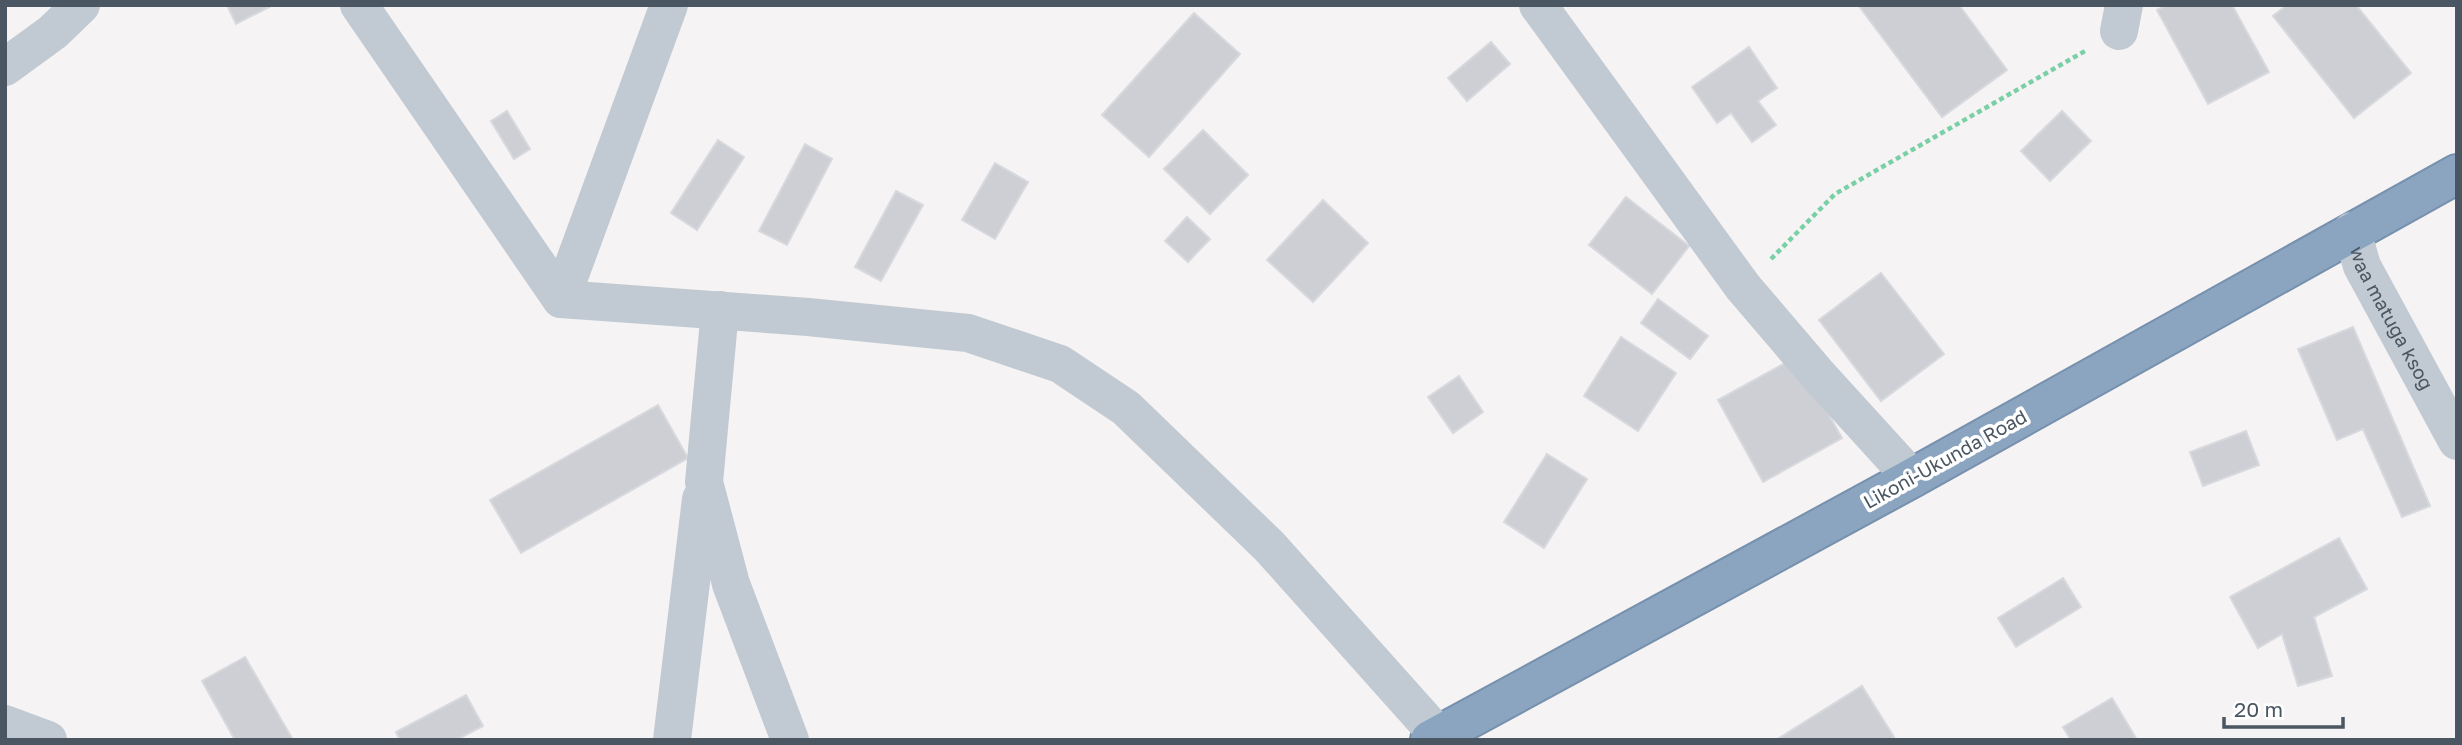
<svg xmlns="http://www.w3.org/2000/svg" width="2462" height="745" font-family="'Golos Text',sans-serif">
<rect width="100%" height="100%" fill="#f5f3f3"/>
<!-- building -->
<g fill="#cdcfd5" stroke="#d7d9de" stroke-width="2">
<polygon points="227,5 273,5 236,24"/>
<polygon points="1959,5 2007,70 1942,117 1859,6"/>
<polygon points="2167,5 2232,5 2269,72 2208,104 2157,10"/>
<polygon points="2287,5 2356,5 2411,73 2354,118 2273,16"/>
<polygon points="1194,13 1240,54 1149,157 1102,115"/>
<polygon points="1491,42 1510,64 1467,101 1448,78"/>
<polygon points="1749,47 1777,88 1758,101 1776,125 1752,142 1731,113 1717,123 1692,87"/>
<polygon points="507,111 530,149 514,159 491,121"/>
<polygon points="2062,111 2091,141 2050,181 2021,151"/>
<polygon points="1203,130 1248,175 1210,214 1164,169"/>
<polygon points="718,140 744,157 697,230 671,213"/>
<polygon points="805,144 832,159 787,245 759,231"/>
<polygon points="995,163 1028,182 995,239 962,220"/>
<polygon points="896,191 923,205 881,281 855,267"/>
<polygon points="1626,197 1689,246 1652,294 1589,245"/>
<polygon points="1323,200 1368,243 1313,302 1267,260"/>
<polygon points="1187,217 1210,239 1188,262 1165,241"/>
<polygon points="1881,273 1944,354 1881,401 1819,320"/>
<polygon points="1658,299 1708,336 1690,359 1641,323"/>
<polygon points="2353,327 2430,506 2402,517 2363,429 2337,440 2298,349"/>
<polygon points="1621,337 1676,373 1638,431 1584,396"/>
<polygon points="1796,357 1842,438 1763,482 1718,400"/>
<polygon points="1459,376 1483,412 1453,433 1428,397"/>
<polygon points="658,405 688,458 521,553 490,500"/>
<polygon points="2246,431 2259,465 2203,486 2190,452"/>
<polygon points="1547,454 1587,479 1544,548 1504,522"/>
<polygon points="2339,538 2367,589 2314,617 2332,676 2298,686 2282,634 2258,648 2230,597"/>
<polygon points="2063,578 2081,607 2016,647 1998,618"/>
<polygon points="245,657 293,740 235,740 202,681"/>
<polygon points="1862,686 1894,737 1890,740 1776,740"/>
<polygon points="466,695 483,726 456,740 400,740 396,732"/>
<polygon points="2112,698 2137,740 2071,740 2063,727"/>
</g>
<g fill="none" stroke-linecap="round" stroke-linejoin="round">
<defs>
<polyline id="highway" points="1430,740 1912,478 2457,174"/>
</defs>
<!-- highway casing -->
<use href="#highway" stroke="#7690ad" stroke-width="42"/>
<!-- path -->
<polyline stroke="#7ad0a6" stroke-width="4.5" stroke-dasharray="5 3.5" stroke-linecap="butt" points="1771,259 1835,194 2085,51"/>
<!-- street -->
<g stroke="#c1cad2" stroke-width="38">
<polyline points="359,5 561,299 808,317 968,333 1060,364 1126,408 1269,546 1438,735"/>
<polyline points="1538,5 1743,287 1819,376 1912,478"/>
<polyline points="2119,31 2124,5"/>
<polyline points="5,67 53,32 81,5"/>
<path id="s1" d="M2352,231l10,35 95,175"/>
<polyline points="561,299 669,5"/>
<polyline points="720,310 704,482 731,584 790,740"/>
<polyline points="5,724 48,740"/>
<polyline points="672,740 701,499"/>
</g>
<!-- highway -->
<use href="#highway" stroke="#8ba5c1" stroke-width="38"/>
</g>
<g text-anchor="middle" stroke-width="7" stroke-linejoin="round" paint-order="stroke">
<!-- street labels -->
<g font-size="19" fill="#4a5661" stroke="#fff">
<text dy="7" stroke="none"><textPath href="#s1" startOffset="96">waa matuga ksog</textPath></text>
<text transform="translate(1945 459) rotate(-29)" y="7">Likoni-Ukunda Road</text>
</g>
</g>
<!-- border -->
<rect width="2462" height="745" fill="none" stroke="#4a5661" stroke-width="14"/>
<!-- scale -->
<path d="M2224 717v10h119v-10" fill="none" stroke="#4a5661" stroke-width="3.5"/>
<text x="2234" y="717" font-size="21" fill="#4a5661" stroke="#ffffff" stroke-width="5" paint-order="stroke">20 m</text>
</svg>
